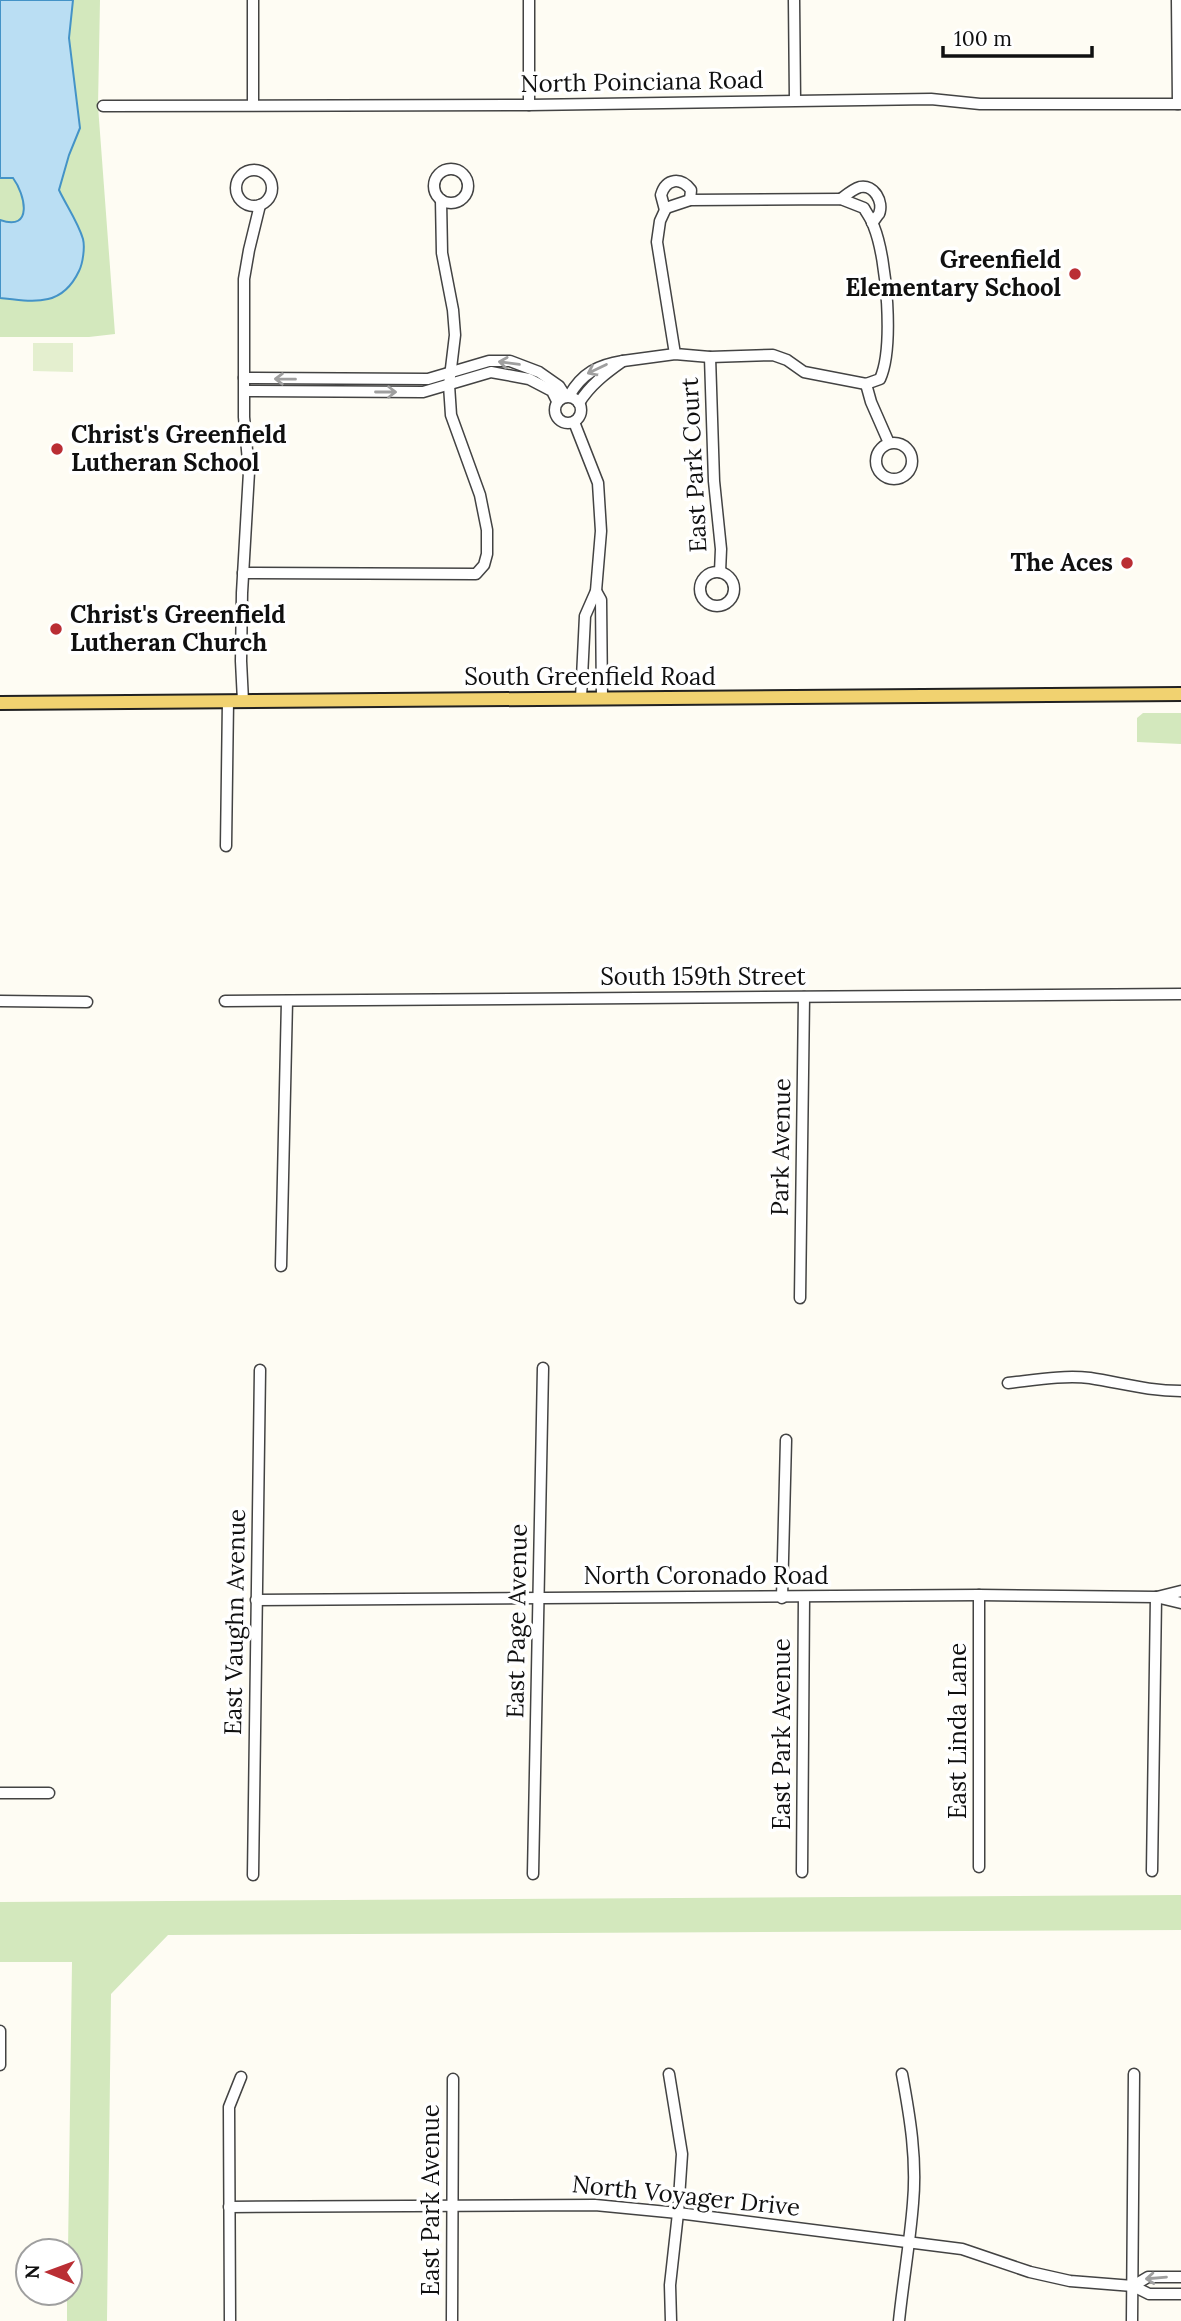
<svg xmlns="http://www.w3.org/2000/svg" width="1181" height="2321" font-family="Lora,serif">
<rect width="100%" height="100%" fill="#fefcf3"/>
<!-- green -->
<g fill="#d3e8bd">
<polygon points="0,0 100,0 98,106 115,334 89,337 0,337"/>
<polygon points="1143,713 1181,713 1181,744 1137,742 1137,718"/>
<polygon points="1181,1895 1181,1930 168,1935 111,1994 107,2321 67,2321 67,2293 70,2293 70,2251 68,2251 72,1962 0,1962 0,1902"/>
</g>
<!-- pitch -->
<polygon fill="#e4efcf" points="33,343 73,343 73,372 33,371"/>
<!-- water -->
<path fill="#badef3" stroke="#4493c7" stroke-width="2" d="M0,0h73l-4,38 11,90 -11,27 -10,35c7,15 19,32 24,49 2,8 0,24 -4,32 -17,36 -44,31 -79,27v-78c34,12 25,-26 13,-42h-13z"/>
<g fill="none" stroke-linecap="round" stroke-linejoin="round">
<defs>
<g id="minor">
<polyline points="253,0 253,104"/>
<polyline points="529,0 529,105"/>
<polyline points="794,0 795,100"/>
<polyline points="1177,0 1178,104"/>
<polyline points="103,106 529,105 931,99 980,104 1181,104"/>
<circle cx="451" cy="186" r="17"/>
<circle cx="254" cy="188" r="18"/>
<path d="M841,199c5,-4 12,-10 19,-12 14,-3 24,15 19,27 -1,1 -6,8 -7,9"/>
<path d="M665,210l-4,-15c5,-17 20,-18 30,-5l-1,10"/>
<polyline points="710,357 714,481 721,549 720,572"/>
<path d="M623,361l52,-7 35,3 63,-2 14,5 17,12 62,12 14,-5c14,-31 7,-120 -6,-152 -2,-7 -7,-13 -10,-19l-23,-9 -151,1 -24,8 -6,13 -3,21 18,112"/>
<polyline points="244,378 428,379 489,361 510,361 539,372 559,386 566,397"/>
<polyline points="866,384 871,402 889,443"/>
<polyline points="245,391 423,392 491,372 529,379 552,391 557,401"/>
<path d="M569,396c13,-23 29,-31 54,-35 -17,12 -33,24 -44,42"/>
<circle cx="568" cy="410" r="13"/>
<polyline points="574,422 598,483 601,531 596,591 585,616 581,698"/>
<circle cx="894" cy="461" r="18"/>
<circle cx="717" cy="589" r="17"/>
<polyline points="243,573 476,574 484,565 487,554 487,530 480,495 451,415 449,385 455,335 453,310 442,253 441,200"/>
<polyline points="596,591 601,600 602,698"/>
<polyline points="243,701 241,661 242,593 249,472 244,417 244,279 249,250 260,205"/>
<polyline points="226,846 228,701"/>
<polyline points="0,1001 87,1002"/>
<polyline points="225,1001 1181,994"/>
<polyline points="281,1266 287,1001"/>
<polyline points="800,1298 804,997"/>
<path d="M1008,1383c27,-3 55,-8 82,-5 32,5 58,13 91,13"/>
<polyline points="979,1595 979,1867"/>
<polyline points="1157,1597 1181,1591"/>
<polyline points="782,1598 786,1440"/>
<polyline points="256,1600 979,1595 1156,1597 1181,1603"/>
<polyline points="0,1793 49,1793"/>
<polyline points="1152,1871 1156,1597"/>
<polyline points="802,1872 804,1597"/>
<polyline points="533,1874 543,1368"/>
<polyline points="253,1875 260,1370"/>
<polyline points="0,2031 0,2065"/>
<polyline points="669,2074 682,2154 678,2213 670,2285 671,2321"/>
<polyline points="229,2207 595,2205 678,2213 962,2249 1030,2272 1070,2281 1133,2286 1149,2294 1181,2294"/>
<polyline points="1133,2286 1148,2277 1181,2277"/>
<polyline points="230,2321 229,2107 241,2077"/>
<polyline points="452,2321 453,2079"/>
<path d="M899,2321c4,-39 11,-79 14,-118 4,-44 -3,-86 -11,-129"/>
<polyline points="1132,2321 1134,2074"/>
</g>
<polyline id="major" points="0,703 1181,694"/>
</defs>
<!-- minor casing -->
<use href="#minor" stroke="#434343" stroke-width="13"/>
<!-- major casing -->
<use href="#major" stroke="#212121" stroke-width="16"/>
<!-- minor -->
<use href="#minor" stroke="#fff" stroke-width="10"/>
<!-- major -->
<use href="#major" stroke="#f1d270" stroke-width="12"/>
</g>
<!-- one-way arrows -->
<defs><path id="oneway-shaft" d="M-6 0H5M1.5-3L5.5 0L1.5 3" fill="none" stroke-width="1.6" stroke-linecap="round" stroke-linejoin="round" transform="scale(1.75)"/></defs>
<g stroke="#9f9f9f">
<use href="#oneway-shaft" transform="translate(509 363) rotate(-172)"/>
<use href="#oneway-shaft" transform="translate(597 369) rotate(154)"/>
<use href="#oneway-shaft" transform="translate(285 379) rotate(-179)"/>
<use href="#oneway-shaft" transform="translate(386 392)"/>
<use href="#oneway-shaft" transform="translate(1156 2278) rotate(175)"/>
</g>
<!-- markers -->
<g fill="#ba2e34" stroke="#fff" stroke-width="2.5">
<circle cx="1075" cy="274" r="7"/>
<circle cx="57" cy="449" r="7"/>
<circle cx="1127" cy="563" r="7"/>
<circle cx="56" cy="629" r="7"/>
</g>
<g text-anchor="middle" stroke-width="7" stroke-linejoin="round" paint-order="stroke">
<!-- street labels -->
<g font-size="24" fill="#101010" stroke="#fff">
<text transform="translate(642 82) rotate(-1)" y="8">North Poinciana Road</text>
<text transform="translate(694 465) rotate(-93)" y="8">East Park Court</text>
<text x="590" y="685">South Greenfield Road</text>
<text x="703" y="985">South 159th Street</text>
<text transform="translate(781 1147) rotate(-89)" y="8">Park Avenue</text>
<text x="706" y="1584">North Coronado Road</text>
<text transform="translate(517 1621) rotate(-89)" y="8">East Page Avenue</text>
<text transform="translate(235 1622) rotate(-89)" y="8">East Vaughn Avenue</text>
<text transform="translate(958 1731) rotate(-90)" y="8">East Linda Lane</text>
<text transform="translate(782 1734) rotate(-90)" y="8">East Park Avenue</text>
<text transform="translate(686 2196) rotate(6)" y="8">North Voyager Drive</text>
<text transform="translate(431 2200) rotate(-90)" y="8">East Park Avenue</text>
</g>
<!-- poi labels -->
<g font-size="24" font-weight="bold" fill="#101010" stroke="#fff" text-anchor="end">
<text x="1061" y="268">Greenfield<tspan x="1061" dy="28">Elementary School</tspan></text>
<text x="71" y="443" text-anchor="start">Christ's Greenfield<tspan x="71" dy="28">Lutheran School</tspan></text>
<text x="1113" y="571">The Aces</text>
<text x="70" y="623" text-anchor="start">Christ's Greenfield<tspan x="70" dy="28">Lutheran Church</tspan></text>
</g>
</g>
<!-- north arrow -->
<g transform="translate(49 2272) rotate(271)"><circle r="33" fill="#ffffff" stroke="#9f9f9f" stroke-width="2"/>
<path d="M0-5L12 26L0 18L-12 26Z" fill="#ba2e34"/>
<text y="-10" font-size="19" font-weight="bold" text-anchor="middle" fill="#101010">N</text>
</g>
<!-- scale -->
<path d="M943 46v10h149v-10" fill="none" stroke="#101010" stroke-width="3.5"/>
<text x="954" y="46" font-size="21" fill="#101010" stroke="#ffffff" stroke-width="5" paint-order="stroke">100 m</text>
</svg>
